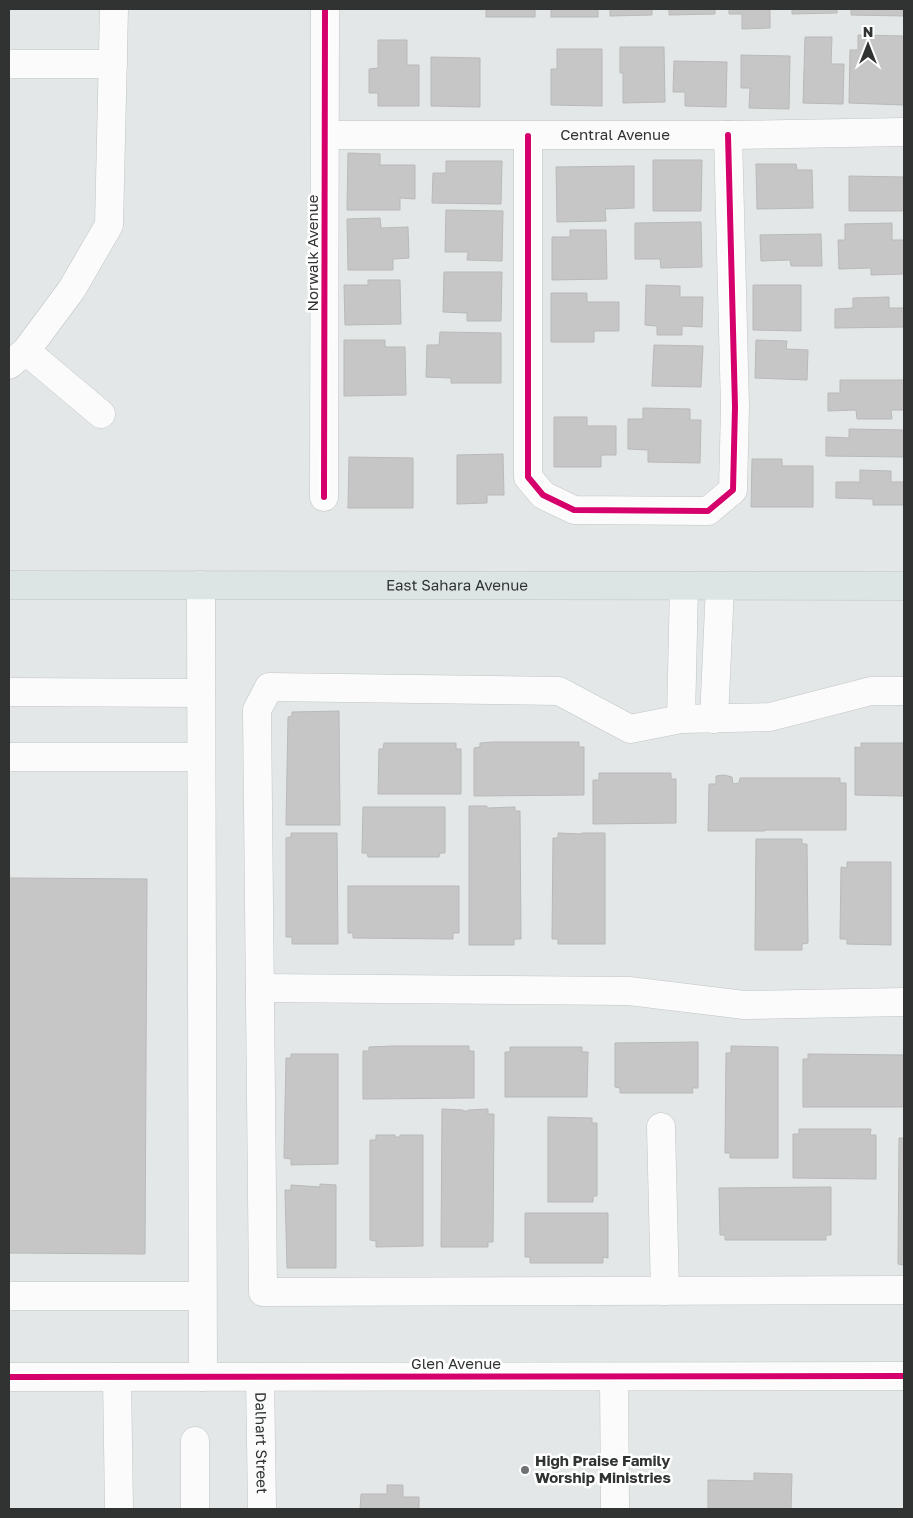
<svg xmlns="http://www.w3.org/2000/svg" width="913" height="1518" font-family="'Golos Text',sans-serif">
<rect width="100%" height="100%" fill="#e3e7e7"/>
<!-- building -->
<g fill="#c5c6c5" stroke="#b9b9b9">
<rect x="486" y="9" width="49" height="8"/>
<rect x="551" y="9" width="47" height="8"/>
<polygon points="610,9 652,9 652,15 610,16"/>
<polygon points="669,9 715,9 715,14 669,15"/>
<polygon points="729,9 770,9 770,28 742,29 742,14 729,14"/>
<polygon points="792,9 837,9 837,13 792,14"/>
<polygon points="851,9 904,9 904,16 851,15"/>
<polygon points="858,35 904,36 904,105 849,103 850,50 858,50"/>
<polygon points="805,37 832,37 831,64 844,64 843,104 803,103"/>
<polygon points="378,40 407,40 407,65 419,65 419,106 378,106 378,93 369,93 369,69 378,68"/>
<polygon points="620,47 664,47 665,102 623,103 623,73 620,73"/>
<polygon points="557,49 602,49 602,106 551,105 551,69 557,69"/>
<polygon points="741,55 790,56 789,109 749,108 750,88 741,88"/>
<polygon points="431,57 480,58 480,107 431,106"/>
<polygon points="674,61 727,62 726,107 685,106 685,92 673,92"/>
<polygon points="348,153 380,154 380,165 415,165 415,199 400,198 400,210 347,210"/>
<polygon points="653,160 702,160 701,211 653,211"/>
<polygon points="446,161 502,161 501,204 432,203 433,173 446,173"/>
<polygon points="756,164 796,164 797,170 812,170 813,208 757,209"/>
<polygon points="634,166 634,208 605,209 606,221 557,222 556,167"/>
<polygon points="849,176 904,177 904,211 849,211"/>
<polygon points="446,210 503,211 502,261 467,260 468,252 445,252"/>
<polygon points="380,218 381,228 408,227 409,258 393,259 393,270 348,270 347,219"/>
<polygon points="701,222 702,267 661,268 660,259 635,259 635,223"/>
<polygon points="892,223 892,240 904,240 904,274 871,275 871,268 839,269 838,240 845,240 845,224"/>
<polygon points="570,230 606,230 607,279 552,280 552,237 570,237"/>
<polygon points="821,234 822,266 791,266 790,260 761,261 760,235"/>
<polygon points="444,272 502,272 501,321 467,321 467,313 443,312"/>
<polygon points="368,280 400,280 401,324 345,325 344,285 368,285"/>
<polygon points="646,285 680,286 680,297 703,297 702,327 682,326 682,335 657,335 657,326 645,325"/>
<polygon points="753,285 801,285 801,331 753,330"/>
<polygon points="551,293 587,293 587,302 619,302 619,331 594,331 594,342 551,342"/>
<polygon points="889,297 889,308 904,308 904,327 835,328 835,309 853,308 853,298"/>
<polygon points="440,332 501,333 501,383 451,383 451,378 426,377 427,345 439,345"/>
<polygon points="344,340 385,340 385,347 405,347 406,395 344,396"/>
<polygon points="756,340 787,341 786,349 808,350 807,380 755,378"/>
<polygon points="654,345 703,346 701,387 652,386"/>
<polygon points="840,380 904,380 904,410 891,410 892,419 857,419 856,410 828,411 828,393 840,393"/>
<polygon points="643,408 690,409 690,420 701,420 700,463 648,462 648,450 628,449 628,419 643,419"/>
<polygon points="554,417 587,417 587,426 616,426 616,455 601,455 601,467 554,467"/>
<polygon points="849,429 904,430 904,457 826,456 826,437 849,438"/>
<polygon points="503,454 504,495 487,495 487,503 457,504 457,455"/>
<polygon points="349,457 413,458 413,508 348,508"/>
<polygon points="752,459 782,459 782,466 813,466 813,507 751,507"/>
<polygon points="860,470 891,471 891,482 904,482 904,505 873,505 873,499 836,498 836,482 860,482"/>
<polygon points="339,711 340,825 286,825 288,717 292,716 292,712"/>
<polygon points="493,742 579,742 579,747 584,747 584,795 474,796 474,748 480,747 480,743"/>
<polygon points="384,743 456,743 456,749 461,749 461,794 378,794 379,749 383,749"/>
<polygon points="861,743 904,743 904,796 855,795 855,747 861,748"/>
<polygon points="599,773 671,773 671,779 676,779 676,823 593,824 593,780 599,780"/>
<polygon points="724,775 732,777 733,784 739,783 740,778 840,778 840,783 846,783 846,830 765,830 765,831 708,831 709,784 716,784 716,776"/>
<polygon points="469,806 487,806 487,808 515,807 515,811 520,811 521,939 514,939 514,945 469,945"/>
<polygon points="363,807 445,807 445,853 440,853 439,857 368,857 367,853 362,853"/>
<polygon points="291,833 337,833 338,944 292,944 292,937 286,937 286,838 291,837"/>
<polygon points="558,833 582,834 582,833 605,833 605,944 558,944 558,939 552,939 553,838 558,838"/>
<polygon points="756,839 802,839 802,844 807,844 808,943 802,944 802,950 755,950"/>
<polygon points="847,862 891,862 891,945 847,944 847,939 840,939 841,867 847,868"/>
<polygon points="9,878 147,879 145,1254 9,1253"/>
<polygon points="348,886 459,886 459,933 453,933 453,939 353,938 353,933 348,933"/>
<polygon points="698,1042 698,1088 692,1088 693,1093 620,1093 620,1088 615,1087 615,1043"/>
<polygon points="394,1046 469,1046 469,1051 474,1051 474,1098 363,1099 363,1051 369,1051 369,1047"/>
<polygon points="731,1046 778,1047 778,1158 730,1158 730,1153 725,1153 726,1053 731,1053"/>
<polygon points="510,1047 582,1047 582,1052 588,1052 587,1097 505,1097 505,1052 510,1052"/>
<polygon points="291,1054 338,1054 338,1164 291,1165 291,1159 284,1158 286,1058 291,1058"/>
<polygon points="808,1054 904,1055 904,1107 803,1107 803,1059 808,1059"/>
<polygon points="442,1109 463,1110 463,1111 468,1111 468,1110 488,1109 488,1114 494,1114 493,1242 488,1242 488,1247 441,1247"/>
<polygon points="548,1117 592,1118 592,1123 597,1123 597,1196 593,1196 593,1202 548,1202"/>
<polygon points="799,1129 871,1129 870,1135 876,1135 876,1179 793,1178 793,1134 799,1134"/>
<polygon points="376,1135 395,1135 395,1137 400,1137 400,1135 423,1135 423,1246 376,1247 376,1241 370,1240 370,1140 376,1140"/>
<polygon points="899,1138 904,1138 904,1265 898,1264"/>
<polygon points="320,1184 336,1185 336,1268 287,1268 285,1190 291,1190 291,1185 320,1187"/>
<polygon points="831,1187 831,1235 826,1235 826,1240 725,1240 725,1235 720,1235 719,1188"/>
<polygon points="525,1213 608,1213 608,1258 603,1257 603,1263 530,1263 530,1257 525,1257"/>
<polygon points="754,1473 792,1474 791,1509 708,1509 708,1480 754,1481"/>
<polygon points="387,1485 403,1485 403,1497 419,1497 419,1509 360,1509 361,1494 387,1494"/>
</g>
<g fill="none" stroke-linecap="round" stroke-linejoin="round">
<defs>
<g id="minor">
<polyline points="9,64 113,64"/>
<path id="s1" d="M326,135h402l176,-3"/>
<polyline points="528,136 528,477 543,495 574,510 708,511 733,490 735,407 728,135"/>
<polyline points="26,351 101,414"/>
<polyline points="9,365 26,351 72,289 109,225 114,9"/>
<polyline points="324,497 325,9"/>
<polyline points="201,585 203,1377"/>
<polyline points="904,691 871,691 770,717 681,719 630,729 559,691 269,687 257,710 263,1292 904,1290"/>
<polyline points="9,692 201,693"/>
<polyline points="681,719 684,586"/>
<polyline points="714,719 720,586"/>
<polyline points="9,757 201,757"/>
<polyline points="260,988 629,991 744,1005 904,1002"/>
<polyline points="661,1127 665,1291"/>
<polyline points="9,1296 202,1296"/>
<polyline points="9,1377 904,1376"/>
<polyline points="117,1377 119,1509"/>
<path id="s2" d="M260,1377l2,132"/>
<polyline points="614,1377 615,1509"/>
<polyline points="195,1509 195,1441"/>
</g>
<g id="major">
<path id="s3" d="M9,585l895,1"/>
</g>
</defs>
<!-- minor casing -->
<use href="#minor" stroke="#c2c5c5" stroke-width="29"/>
<!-- major casing -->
<use href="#major" stroke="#c0c2c2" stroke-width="29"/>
<!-- minor -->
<use href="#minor" stroke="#fbfbfb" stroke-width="28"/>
<!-- major -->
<use href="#major" stroke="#dce4e4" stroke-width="28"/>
<defs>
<g id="cycleway">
<polyline points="528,136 528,477 543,495 574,510 708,511 733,490 735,407 728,135"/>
<polyline points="324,497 325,9"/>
<polyline points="9,1377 904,1376"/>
</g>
</defs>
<!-- cycleway casing -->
<use href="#cycleway" stroke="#fff" stroke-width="9"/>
<!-- cycleway -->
<use href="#cycleway" stroke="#d6006c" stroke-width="6"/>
</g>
<!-- markers -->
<circle fill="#6f7272" stroke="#fff" stroke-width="2" cx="525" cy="1470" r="5"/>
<g text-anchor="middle" stroke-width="5" stroke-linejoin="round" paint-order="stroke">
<!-- street labels -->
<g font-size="15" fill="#313333" stroke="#fff">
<text dy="5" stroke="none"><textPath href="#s1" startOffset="289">Central Avenue</textPath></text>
<text transform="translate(313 253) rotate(-90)" y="5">Norwalk Avenue</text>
<text dy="5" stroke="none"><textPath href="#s3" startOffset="448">East Sahara Avenue</textPath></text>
<text x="456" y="1369">Glen Avenue</text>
<text dy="5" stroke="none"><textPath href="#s2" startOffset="66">Dalhart Street</textPath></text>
</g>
<!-- poi labels -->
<g font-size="15" font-weight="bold" fill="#313333" stroke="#fff" text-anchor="start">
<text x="535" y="1466">High Praise Family<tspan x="535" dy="17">Worship Ministries</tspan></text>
</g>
</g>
<!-- border -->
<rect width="913" height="1518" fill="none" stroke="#313333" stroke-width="20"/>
<!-- north arrow -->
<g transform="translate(868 45)" stroke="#ffffff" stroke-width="4" paint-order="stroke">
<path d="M0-4L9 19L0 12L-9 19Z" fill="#313333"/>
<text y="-8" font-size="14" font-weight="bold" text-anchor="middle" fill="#313333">N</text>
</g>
</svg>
